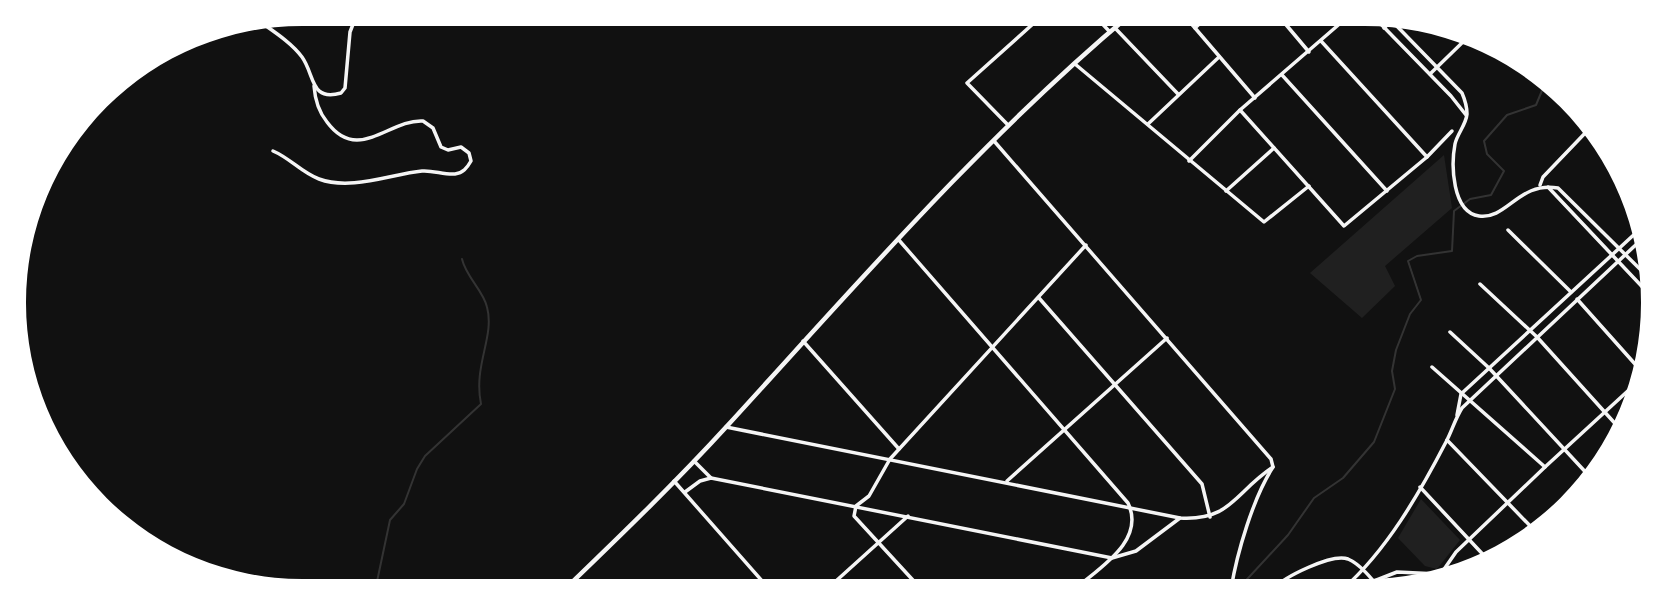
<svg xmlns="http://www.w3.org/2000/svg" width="1667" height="605" font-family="'Exo 2',sans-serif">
<rect width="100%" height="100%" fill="#111"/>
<!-- green -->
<g fill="#202020">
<polygon points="1444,155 1452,208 1385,266 1395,286 1362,318 1310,273"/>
<polygon points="1421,499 1460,540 1437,569 1425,566 1398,538"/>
</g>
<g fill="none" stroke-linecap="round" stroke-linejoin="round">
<!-- stream -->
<g stroke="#333" stroke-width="2">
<polyline points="1238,589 1288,535 1314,498 1343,478 1374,442 1395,389 1392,371 1396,350 1410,314 1421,300 1408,261 1417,256 1452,251 1454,211 1470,199 1491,195 1504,171 1487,154 1484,141 1507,115 1536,105 1546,81"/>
<path d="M375,591l15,-71 14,-16 13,-35 8,-13 56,-52c-8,-39 14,-67 6,-97 -4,-17 -21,-30 -25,-48"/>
</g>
<!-- minor -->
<g stroke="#f5f5f5" stroke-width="3.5">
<polyline points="1093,14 1110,32"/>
<polyline points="1183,14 1255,98"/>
<polyline points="1277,14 1309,52"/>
<polyline points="1372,15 1451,96 1466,115"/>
<path d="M1388,17l74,76c3,7 5,13 5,21 -1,11 -10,20 -12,30 -4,21 -3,68 24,72 28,4 40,-35 79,-28l92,91"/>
<path d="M259,21c14,10 33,22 43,36 13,18 8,45 39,36l4,-5 5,-56 7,-18"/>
<polyline points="1115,28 1178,94"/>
<polyline points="1195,28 1210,14"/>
<polyline points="1384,28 1395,18"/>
<polyline points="1075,64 1264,222 1309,186"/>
<polyline points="1430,74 1467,38"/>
<polyline points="1282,75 1387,191"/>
<polyline points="1240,110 1344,226 1427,157 1321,41"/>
<polyline points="1148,124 1219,57"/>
<polyline points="1008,125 967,83 1044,14"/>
<polyline points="1586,132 1616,162"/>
<path d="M994,141l277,318 2,8c-20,31 -36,86 -42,122"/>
<path d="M273,151c17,7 29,22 46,28 32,12 72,-5 103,-8 11,-1 22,4 33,3 8,-1 12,-6 16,-13l-2,-8 -8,-6 -13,3 -7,-3 -8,-19 -10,-7c-34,-2 -65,43 -96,1 -9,-11 -12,-22 -13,-36"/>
<polyline points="1427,157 1452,131"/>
<polyline points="1189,161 1240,110 1351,14"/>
<polyline points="1540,185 1543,177 1589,129"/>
<polyline points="1548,187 1649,294"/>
<polyline points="1226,191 1274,148"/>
<polyline points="1508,230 1571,292"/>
<path d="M898,239l230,264c18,38 -29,65 -53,86"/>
<polyline points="1480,284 1537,337 1620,429"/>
<polyline points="1039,298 1202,484 1210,517"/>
<polyline points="1577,299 1643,373"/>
<polyline points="1450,332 1489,368 1591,478"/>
<polyline points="803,341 899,449"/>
<polyline points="1432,367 1545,467 1643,377"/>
<polyline points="1457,415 1461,394 1639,230"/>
<path d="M726,427l454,91c51,3 54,-25 93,-51"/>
<polyline points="1447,440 1536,532"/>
<polyline points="694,461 711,478"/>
<polyline points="674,481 770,590"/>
<polyline points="1007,481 1167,338"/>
<polyline points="1420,487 1490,562"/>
<polyline points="685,492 700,481 711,478 1112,558 1136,551 1180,518"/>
<polyline points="1438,578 1456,552 1545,467"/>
<polyline points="1374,581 1397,572 1439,574"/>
<path d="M1273,589c11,-12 59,-36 75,-30 12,5 24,20 32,30"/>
<path d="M1343,589c44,-39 76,-95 103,-147 6,-11 9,-23 16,-34l180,-169"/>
<polyline points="826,590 908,516"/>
<polyline points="922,590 854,516 856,506 869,496 890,459 1086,245"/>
</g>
<!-- secondary -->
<path stroke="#f5f5f5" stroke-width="4.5" d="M564,590c55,-53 112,-108 164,-165 129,-141 256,-288 403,-411"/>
</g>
<!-- crop -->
<path d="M0 0H1667V605H0ZM302 26H1365A276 276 0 0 1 1641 302V303A276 276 0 0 1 1365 579H302A276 276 0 0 1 26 303V302A276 276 0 0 1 302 26Z" fill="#fff" fill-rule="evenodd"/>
</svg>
